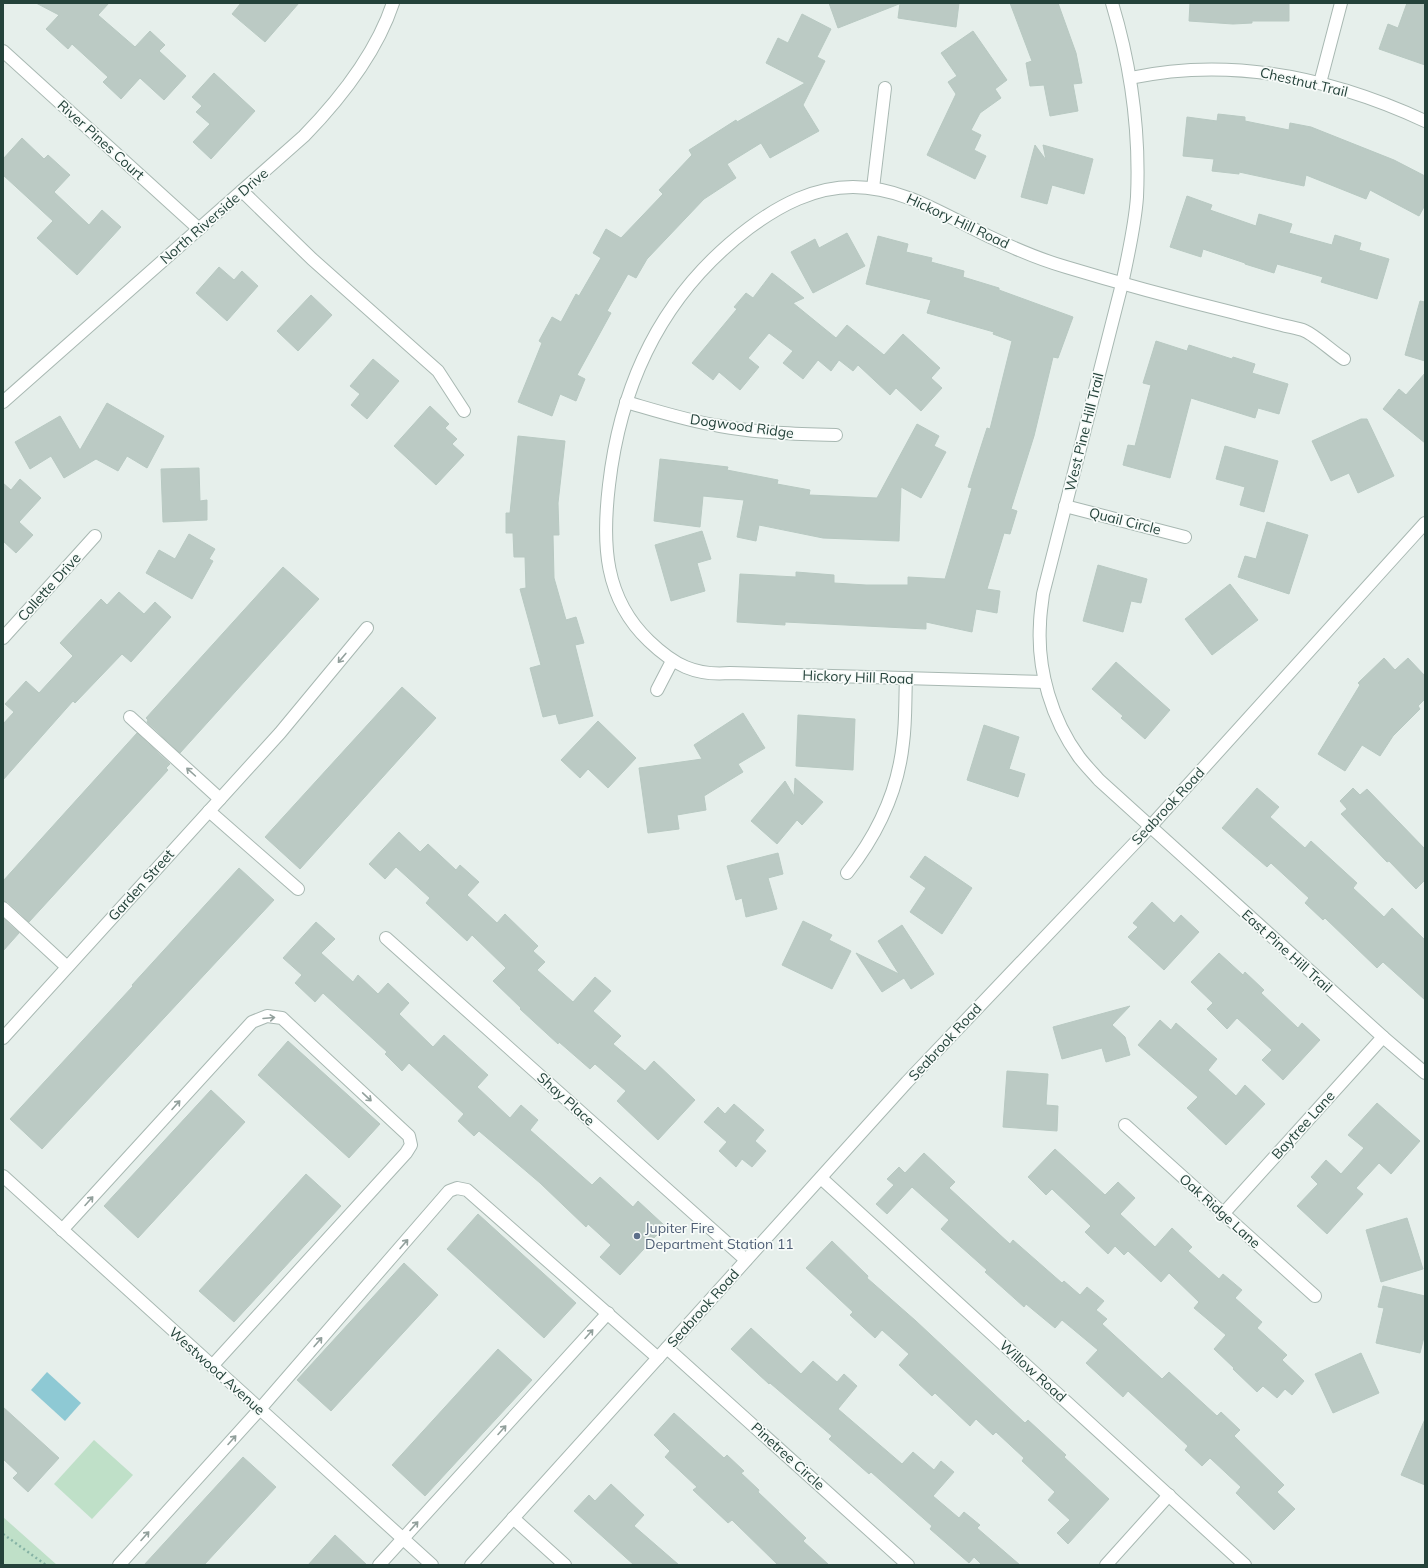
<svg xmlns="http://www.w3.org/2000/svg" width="1428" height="1568" font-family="Mulish,sans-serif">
<rect width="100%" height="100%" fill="#e6efeb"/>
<!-- green -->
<g fill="#bfe0c8">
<polygon points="94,1440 133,1475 92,1519 54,1484"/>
<polygon points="3,1517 57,1565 3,1565"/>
</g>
<!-- water -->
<polygon fill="#8ec9d4" points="47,1372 81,1403 65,1421 31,1390"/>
<!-- building -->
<g fill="#bbcac4" stroke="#b8c9c2">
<polygon points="36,3 109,3 98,15 135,47 150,31 165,45 159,51 186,76 164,100 140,78 121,99 103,82 108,77 72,44 68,49 46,29 59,15"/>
<polygon points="241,3 299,3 265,42 232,14"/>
<polygon points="829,3 899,3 899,4 838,28"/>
<polygon points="900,3 959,3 956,27 898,18"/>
<polygon points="1010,3 1058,3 1076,53 1082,83 1073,84 1078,111 1050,116 1044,85 1030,86 1026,63 1032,61"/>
<polygon points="1190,3 1289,3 1289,21 1252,21 1252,23 1233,24 1189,21"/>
<polygon points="1407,3 1425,3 1425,65 1379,49 1388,24 1398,28"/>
<polygon points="802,14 831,29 817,57 825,61 803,105 819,131 770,158 761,143 727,164 736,178 704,199 647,259 636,278 628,274 607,311 611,313 577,375 585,379 576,401 560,394 552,416 518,402 542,343 539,341 552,317 561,322 576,294 579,296 601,258 593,253 606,229 621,238 663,194 659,190 692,155 689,150 736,120 737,122 805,83 766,63 778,38 788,43"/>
<polygon points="973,31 1007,80 995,89 1001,98 980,113 971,130 981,135 974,150 986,156 975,179 927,155 956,94 948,82 957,76 941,53"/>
<polygon points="214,73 255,111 211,159 193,142 210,124 196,112 202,106 192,97"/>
<polygon points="1218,114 1245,117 1245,121 1289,130 1290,123 1311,127 1394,160 1425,176 1425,205 1419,216 1370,190 1366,199 1306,175 1304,186 1239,172 1239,174 1212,171 1214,159 1183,156 1187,117 1217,121"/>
<polygon points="22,138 44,159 48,155 70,175 54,192 89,225 102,210 121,227 77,275 37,238 53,221 3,175 3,159"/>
<polygon points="1035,145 1046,160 1043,145 1093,159 1084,194 1052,185 1047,204 1021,197"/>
<polygon points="1187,196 1212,205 1210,210 1256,226 1259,214 1292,224 1289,233 1332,245 1335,235 1361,243 1359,250 1389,259 1377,299 1321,282 1323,277 1277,264 1274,273 1245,264 1245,263 1203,249 1201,257 1170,247"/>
<polygon points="847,233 865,266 813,293 791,252 815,239 819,248"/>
<polygon points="878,236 908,244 906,252 932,258 931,262 964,271 963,277 999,288 999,290 1073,317 1058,358 1053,357 1034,436 1011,509 1017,511 1010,534 1004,533 987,589 1000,591 997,613 976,609 972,632 926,622 926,629 785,622 785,625 737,622 740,574 796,577 796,572 834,575 834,583 866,585 908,585 908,577 945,579 972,488 968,487 987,428 990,429 1012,341 993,334 994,332 927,313 931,300 866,284"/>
<polygon points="219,267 234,280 242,271 258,286 227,321 196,293"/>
<polygon points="772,273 804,298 793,303 836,338 847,325 884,355 903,334 940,368 931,378 942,388 921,411 896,388 890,395 858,365 853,371 839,360 831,371 818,360 803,379 783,363 793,351 769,333 748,358 759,367 740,390 719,372 713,380 692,363 737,309 734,307 746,293 753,298"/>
<polygon points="311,295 332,315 298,351 277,331"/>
<polygon points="1420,301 1425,302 1425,361 1405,355"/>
<polygon points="1156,341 1187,351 1189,345 1232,359 1233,357 1255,364 1252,373 1288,384 1279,414 1258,408 1255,418 1191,398 1170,478 1123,465 1128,445 1135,446 1151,385 1143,383"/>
<polygon points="373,359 399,381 367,419 351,405 360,394 350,386"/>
<polygon points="1425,373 1425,443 1383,409 1399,389 1406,395"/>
<polygon points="107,403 164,436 147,468 127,456 118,471 96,459 64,478 51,456 30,469 15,442 60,416 80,450"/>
<polygon points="430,406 449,424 445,428 457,439 452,444 464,455 436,485 394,446"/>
<polygon points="1361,419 1367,419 1394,476 1358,493 1349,473 1331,481 1312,441"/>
<polygon points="917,424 939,436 934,446 946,452 921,498 901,487 899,541 823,538 759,525 756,541 737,537 744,500 703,496 700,527 654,521 660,459 728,467 727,470 778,480 777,484 810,490 809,495 877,498"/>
<polygon points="518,436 565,441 558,503 559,535 553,535 554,578 566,620 576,617 584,643 575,645 593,716 559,724 556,714 543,717 530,668 541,665 520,589 526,588 525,557 514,557 513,533 506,533 506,513 510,513"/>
<polygon points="1225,446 1278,461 1264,512 1240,505 1245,487 1216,479"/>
<polygon points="199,468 200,501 207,500 207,520 163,522 161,469"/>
<polygon points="20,479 41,498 19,522 33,535 16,553 3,541 3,483 11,490"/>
<polygon points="1267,522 1308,535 1289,594 1238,577 1245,556 1256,559"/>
<polygon points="702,531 711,559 697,563 705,591 671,601 655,545"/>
<polygon points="189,534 215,549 209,559 213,561 192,599 146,573 159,550 175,559"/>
<polygon points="1098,565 1147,579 1141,603 1131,601 1123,632 1083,621"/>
<polygon points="283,567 319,599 180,753 147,722 148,720 146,718"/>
<polygon points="1230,584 1258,620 1212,655 1185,619"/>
<polygon points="119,592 144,614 155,602 171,617 131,662 122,654 75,703 73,701 3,780 3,724 14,712 5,704 26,681 39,693 73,656 60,643 101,599 107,605"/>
<polygon points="1384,658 1395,670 1408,658 1425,676 1425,699 1418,706 1420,709 1393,736 1380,756 1362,745 1345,771 1318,754 1360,685 1358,683"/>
<polygon points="1116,662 1170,710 1145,739 1121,718 1123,716 1092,689"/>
<polygon points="402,687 436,718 300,869 265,837"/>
<polygon points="743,713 765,748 738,764 743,772 704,796 706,810 677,815 679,829 648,833 639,768 702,759 694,745"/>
<polygon points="798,715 855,719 853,770 796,766"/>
<polygon points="598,721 636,758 608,788 588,769 580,778 561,760"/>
<polygon points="984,725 1019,737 1009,769 1025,774 1018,797 967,780"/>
<polygon points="137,733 170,764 166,768 168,770 29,922 8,902 3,901 3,881"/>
<polygon points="795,778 823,802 802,825 797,820 777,844 751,821 785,781 794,796"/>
<polygon points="1257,788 1279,807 1270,817 1305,848 1311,841 1357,883 1353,888 1384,917 1392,908 1425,940 1425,1000 1383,962 1377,968 1325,918 1323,920 1305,903 1309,898 1271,863 1267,867 1222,828"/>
<polygon points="1353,788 1360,795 1367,789 1425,849 1425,880 1416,889 1389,861 1387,862 1341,814 1347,809 1340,801"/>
<polygon points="399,832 420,852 428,844 456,870 460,865 479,882 467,895 497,923 505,914 538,946 533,951 545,962 537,970 573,1002 595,977 611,991 593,1011 621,1036 613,1044 645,1071 654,1061 695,1100 658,1140 617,1101 626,1091 595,1064 590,1069 559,1042 558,1044 520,1009 521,1008 493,981 506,968 472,935 467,941 426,903 430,898 396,867 385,879 369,864"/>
<polygon points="778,853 783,874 768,878 777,909 746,917 742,898 736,900 727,866"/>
<polygon points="925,856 972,888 942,934 910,912 926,888 910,877"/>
<polygon points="239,868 274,900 42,1149 10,1119 133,986 132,985"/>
<polygon points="1152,902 1174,923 1181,915 1199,932 1164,970 1128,937 1138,927 1133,923"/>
<polygon points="3,918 19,933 3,951"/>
<polygon points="803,921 832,935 829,940 851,951 832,989 782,965"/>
<polygon points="316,922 335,939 321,953 353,982 358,975 378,994 388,983 409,1003 399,1014 433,1047 444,1035 488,1075 477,1087 510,1118 521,1105 538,1120 530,1130 592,1185 600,1177 633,1207 638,1201 665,1226 620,1275 600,1257 611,1245 588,1224 586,1227 540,1183 479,1131 474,1136 458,1121 464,1114 409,1063 402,1071 385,1054 387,1052 323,993 315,1002 295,983 302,975 283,958"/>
<polygon points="902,925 934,974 911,989 904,978 882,992 856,953 899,974 878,941"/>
<polygon points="1219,953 1243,975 1245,972 1264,990 1261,993 1298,1028 1302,1023 1320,1040 1283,1080 1262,1060 1272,1050 1237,1018 1227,1029 1207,1009 1213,1003 1191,982"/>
<polygon points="1130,1006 1112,1025 1125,1037 1130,1055 1106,1062 1102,1048 1062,1059 1053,1027"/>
<polygon points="1160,1020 1171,1030 1176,1023 1217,1059 1208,1070 1236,1096 1245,1085 1265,1104 1226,1145 1187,1108 1198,1097 1138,1045"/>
<polygon points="288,1041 380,1124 349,1158 258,1075"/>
<polygon points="1007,1071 1048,1074 1046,1105 1058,1106 1057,1131 1003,1127"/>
<polygon points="211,1090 245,1122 138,1238 104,1206"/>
<polygon points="1377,1103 1420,1141 1391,1174 1379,1163 1356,1188 1363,1194 1327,1234 1297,1206 1318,1184 1311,1177 1326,1160 1341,1174 1364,1148 1348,1135"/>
<polygon points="734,1104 764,1130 755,1141 766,1151 752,1167 742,1159 736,1167 719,1151 727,1142 704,1122 718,1107 725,1114"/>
<polygon points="1055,1149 1105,1195 1118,1182 1135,1198 1120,1214 1155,1247 1172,1228 1192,1247 1188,1251 1219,1279 1223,1274 1242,1290 1235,1298 1262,1322 1257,1328 1287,1355 1282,1360 1304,1381 1292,1395 1285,1389 1277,1398 1263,1386 1257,1392 1233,1369 1234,1368 1214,1349 1226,1335 1194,1308 1199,1302 1169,1273 1161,1282 1128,1251 1124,1255 1115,1246 1108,1254 1085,1232 1091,1226 1052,1189 1046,1195 1028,1177"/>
<polygon points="924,1153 955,1182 949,1188 1010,1244 1013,1240 1062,1283 1064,1281 1080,1295 1087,1287 1104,1301 1096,1310 1107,1319 1102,1324 1162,1379 1169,1372 1217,1416 1221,1412 1240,1430 1234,1436 1284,1485 1277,1492 1295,1509 1274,1530 1236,1493 1241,1487 1210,1458 1202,1466 1185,1450 1188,1446 1128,1391 1123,1397 1086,1363 1098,1350 1062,1320 1055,1328 1026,1304 1024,1307 985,1272 987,1270 941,1229 949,1220 912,1187 887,1214 876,1204 894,1185 887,1179 899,1167 905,1173"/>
<polygon points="306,1174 341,1206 234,1322 199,1291"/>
<polygon points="478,1214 576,1303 544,1338 447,1249"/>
<polygon points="1407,1218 1423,1269 1381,1282 1366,1230"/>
<polygon points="832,1241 868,1276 867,1278 916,1321 1025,1423 1028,1420 1066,1455 1064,1457 1109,1499 1068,1544 1057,1533 1070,1520 1048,1500 1055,1492 1022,1461 1024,1458 996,1432 993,1435 976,1419 970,1426 935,1393 932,1396 899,1365 909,1354 882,1330 875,1338 850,1315 853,1312 806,1268"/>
<polygon points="404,1263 438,1295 331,1411 297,1380"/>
<polygon points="1383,1286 1425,1296 1425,1333 1420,1353 1376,1343 1384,1308 1378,1307"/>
<polygon points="751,1328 801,1374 813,1361 837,1382 844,1374 857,1386 838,1409 902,1464 913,1452 934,1470 941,1461 954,1472 933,1496 959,1518 964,1512 980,1525 977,1528 1020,1565 982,1565 974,1557 969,1563 930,1529 932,1526 871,1472 869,1474 829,1439 832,1436 770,1383 769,1384 731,1349"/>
<polygon points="498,1349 532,1380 425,1496 392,1465"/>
<polygon points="1361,1353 1379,1393 1333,1413 1315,1374"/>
<polygon points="3,1407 59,1458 28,1492 13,1478 18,1473 3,1459"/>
<polygon points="674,1413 724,1458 727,1455 744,1471 741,1473 759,1490 758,1492 806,1538 803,1541 829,1565 778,1565 732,1520 728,1523 693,1490 697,1487 665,1457 670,1451 654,1435"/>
<polygon points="1425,1419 1425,1485 1401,1475"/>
<polygon points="243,1457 276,1487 204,1565 144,1565"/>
<polygon points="611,1484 644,1515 634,1526 679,1565 634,1565 574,1511 589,1495 595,1501"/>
<polygon points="335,1535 367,1565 308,1565"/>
</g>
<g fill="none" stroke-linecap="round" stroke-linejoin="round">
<defs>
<g id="minor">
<path d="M1112,3c19,63 28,128 25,194 -2,29 -9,58 -15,87l-79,310c-1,10 -3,20 -3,30 -3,46 12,96 39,133 6,8 14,16 20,23l284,257 42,36"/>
<polyline points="3,51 199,229"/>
<path d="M1130,78c102,-22 202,0 295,43"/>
<polyline points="1320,83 1341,3"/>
<polyline points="873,188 885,88"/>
<polyline points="242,191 312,259 438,371 464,411"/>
<path d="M3,402l301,-266c37,-38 72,-82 89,-133"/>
<path d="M626,402c31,9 62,19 94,24 38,7 77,8 116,9"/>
<polyline points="1065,506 1185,537"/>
<polyline points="3,638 95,536"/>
<path d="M1045,682l-315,-9c-35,3 -56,-8 -81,-32 -45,-43 -47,-97 -40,-156 12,-104 55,-193 140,-257 31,-23 65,-41 104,-41 50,0 91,28 135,49 23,11 53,24 78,31 56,17 112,32 169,46 15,4 31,8 47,12 7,2 16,3 23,6 11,5 28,21 39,28"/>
<polyline points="657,690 672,661"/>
<polyline points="130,717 220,799"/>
<polyline points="209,811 298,889"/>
<path d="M847,873c30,-38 51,-82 56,-130 3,-22 2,-44 3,-65"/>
<polyline points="3,908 67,967"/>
<polyline points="386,938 746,1260"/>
<polyline points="3,1038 280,733 367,628"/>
<polyline points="1125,1125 1315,1296"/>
<polyline points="3,1176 432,1565"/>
<polyline points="821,1178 1245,1565"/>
<polyline points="1223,1214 1383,1037"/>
<polyline points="62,1230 252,1022 267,1016 282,1018 409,1136 411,1145 406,1153 212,1366"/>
<polyline points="667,1348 908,1565"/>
<polyline points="513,1518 565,1565"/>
<polyline points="119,1565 260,1409 449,1191 457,1188 467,1190 658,1358"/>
<polyline points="379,1565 608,1313"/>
<polyline points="471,1565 907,1082 1150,827 1425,523"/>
<polyline points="1106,1565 1169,1495"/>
</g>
</defs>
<!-- minor casing -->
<use href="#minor" stroke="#a8b8b2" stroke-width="14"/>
<!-- path -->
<polyline stroke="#86b3a5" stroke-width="2.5" stroke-dasharray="2 3" stroke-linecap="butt" points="3,1534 46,1565"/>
<!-- minor -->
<use href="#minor" stroke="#fff" stroke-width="12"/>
</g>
<!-- one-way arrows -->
<defs><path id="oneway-shaft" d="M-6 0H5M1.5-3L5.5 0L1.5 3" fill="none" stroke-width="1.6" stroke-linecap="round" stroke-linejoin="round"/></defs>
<g stroke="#92a09c">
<use href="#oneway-shaft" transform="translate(342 658) rotate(130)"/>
<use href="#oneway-shaft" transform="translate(191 772) rotate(-138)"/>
<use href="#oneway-shaft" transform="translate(269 1018) rotate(-5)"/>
<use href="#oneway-shaft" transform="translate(367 1097) rotate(43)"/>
<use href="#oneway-shaft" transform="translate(176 1105) rotate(-48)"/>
<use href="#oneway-shaft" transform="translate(89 1201) rotate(-48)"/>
<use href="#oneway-shaft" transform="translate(404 1244) rotate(-49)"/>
<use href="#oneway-shaft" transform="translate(589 1334) rotate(-48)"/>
<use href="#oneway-shaft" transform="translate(318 1342) rotate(-49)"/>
<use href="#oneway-shaft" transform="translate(502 1430) rotate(-48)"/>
<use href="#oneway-shaft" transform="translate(232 1440) rotate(-48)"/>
<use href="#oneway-shaft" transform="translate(414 1526) rotate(-48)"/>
<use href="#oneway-shaft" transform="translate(145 1536) rotate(-48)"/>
</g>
<!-- markers -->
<circle fill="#5c6f8a" stroke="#f7fbf9" stroke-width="1.5" cx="637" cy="1236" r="4"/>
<g text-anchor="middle" stroke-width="3.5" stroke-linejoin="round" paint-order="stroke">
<!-- street labels -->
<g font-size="14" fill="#24423a" stroke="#f7fbf9">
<text transform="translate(1304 82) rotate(13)" y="5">Chestnut Trail</text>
<text transform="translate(101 140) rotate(42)" y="5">River Pines Court</text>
<text transform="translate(214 216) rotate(-41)" y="5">North Riverside Drive</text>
<text transform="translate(958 221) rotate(25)" y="5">Hickory Hill Road</text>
<text transform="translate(742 426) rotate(8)" y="5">Dogwood Ridge</text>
<text transform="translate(1084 432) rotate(-76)" y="5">West Pine Hill Trail</text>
<text transform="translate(1125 521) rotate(14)" y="5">Quail Circle</text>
<text transform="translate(49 587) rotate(-48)" y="5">Collette Drive</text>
<text transform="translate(858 677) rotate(2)" y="5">Hickory Hill Road</text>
<text transform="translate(1168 806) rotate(-47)" y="5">Seabrook Road</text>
<text transform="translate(141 885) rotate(-48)" y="5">Garden Street</text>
<text transform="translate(1287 951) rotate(42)" y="5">East Pine Hill Trail</text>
<text transform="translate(945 1042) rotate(-47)" y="5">Seabrook Road</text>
<text transform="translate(566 1099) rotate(42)" y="5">Shay Place</text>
<text transform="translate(1303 1125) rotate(-48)" y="5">Baytree Lane</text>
<text transform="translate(1220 1211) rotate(42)" y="5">Oak Ridge Lane</text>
<text transform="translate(703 1308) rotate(-48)" y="5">Seabrook Road</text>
<text transform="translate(217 1371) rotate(42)" y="5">Westwood Avenue</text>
<text transform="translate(1033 1371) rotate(42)" y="5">Willow Road</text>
<text transform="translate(788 1456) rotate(42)" y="5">Pinetree Circle</text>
</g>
<!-- service labels -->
<g font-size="14" fill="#4e5e75" stroke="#f7fbf9" text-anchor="start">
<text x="645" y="1233">Jupiter Fire<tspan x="645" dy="16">Department Station 11</tspan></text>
</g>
</g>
<!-- border -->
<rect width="1428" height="1568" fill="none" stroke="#24423a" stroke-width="8"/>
</svg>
